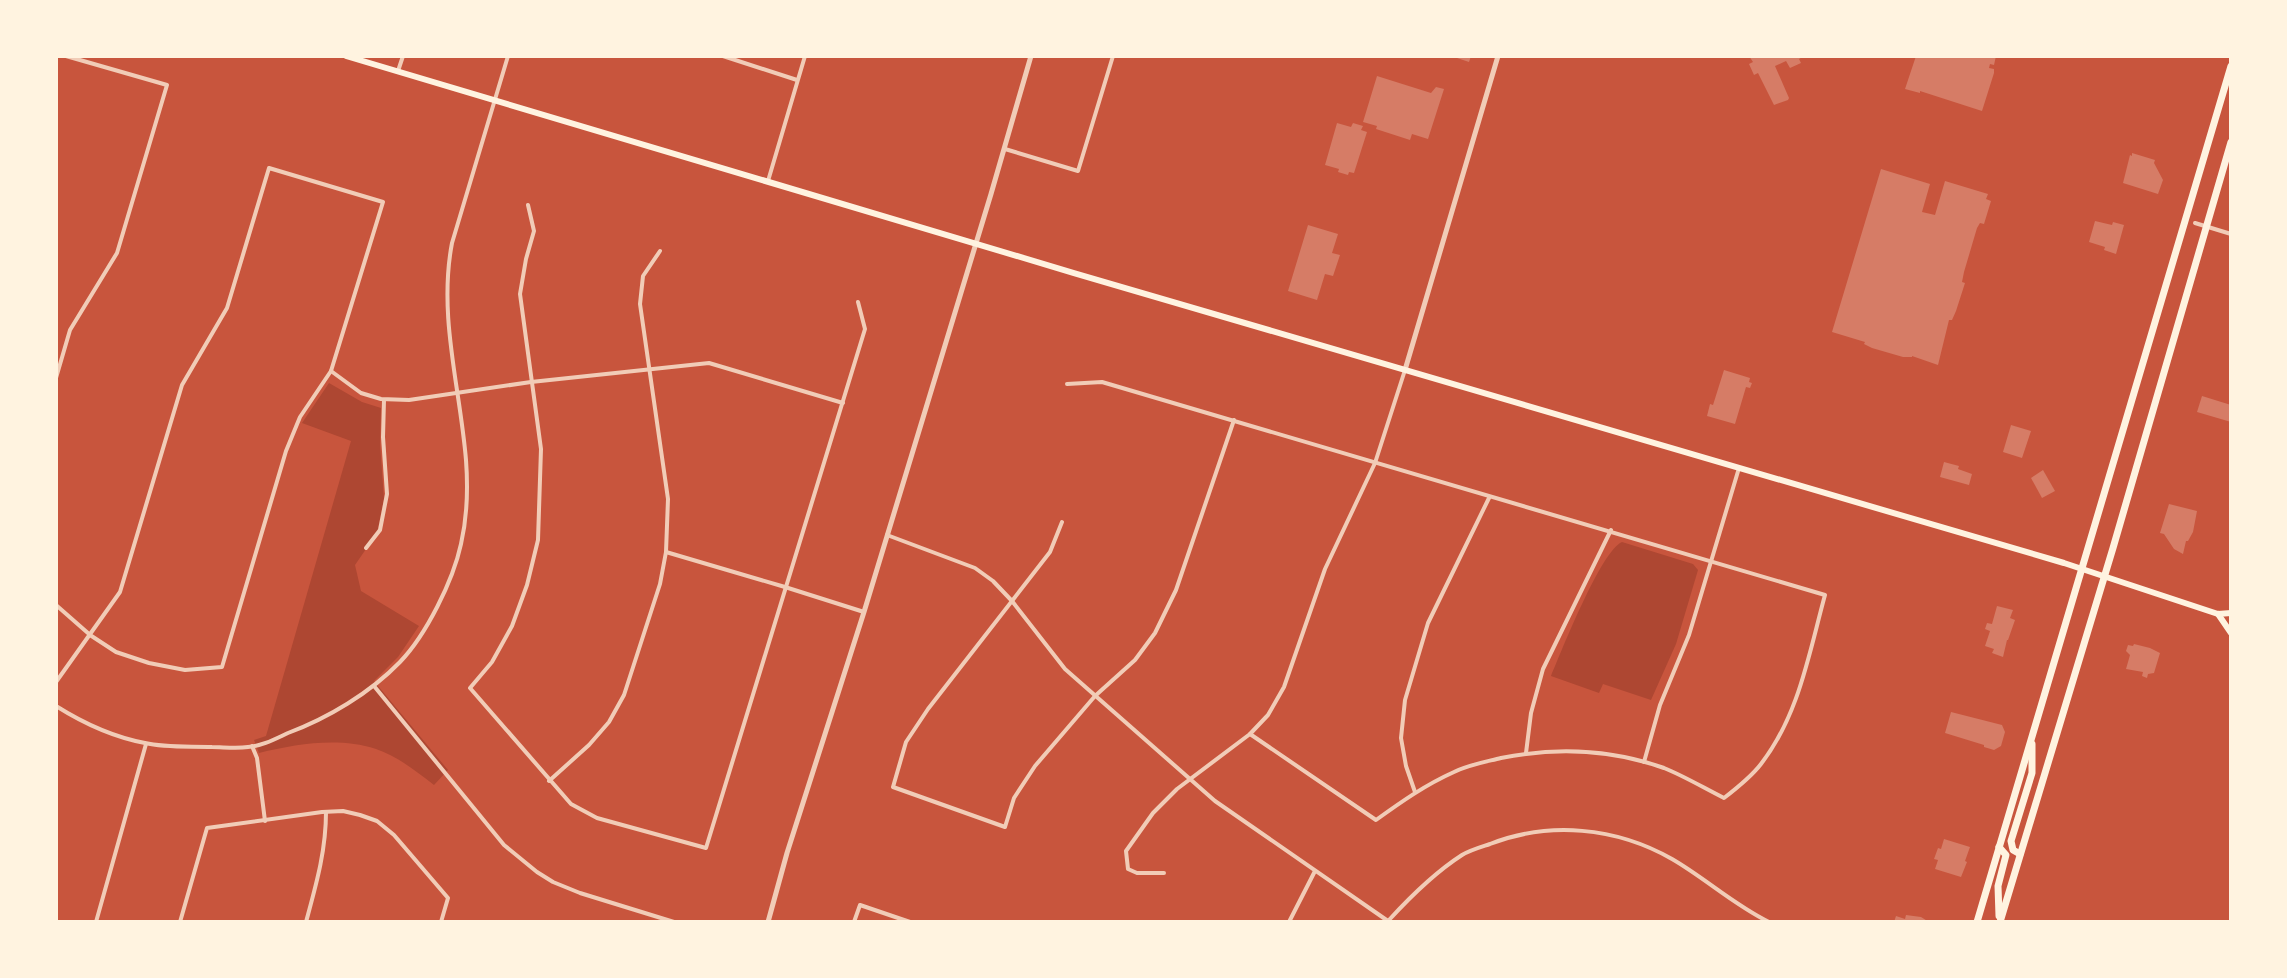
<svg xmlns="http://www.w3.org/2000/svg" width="2287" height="978" font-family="'Nunito Sans',sans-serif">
<rect width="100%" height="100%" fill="#c8553d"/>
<!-- green -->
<g fill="#ae4732">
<path d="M329,383l33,19 19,6 -1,36 4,55 -7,34 -22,32 6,26 58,35 -21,31 -24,24 74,89 -14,15c-18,-14 -37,-29 -58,-36 -38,-12 -79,-5 -117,4l-5,-13 12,-4 85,-295 -49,-18z"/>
<path d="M1622,542l71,22 5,6 -22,74 -25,56 -48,-16 -4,9 -48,-17c11,-26 50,-125 71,-134z"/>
</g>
<!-- building -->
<g fill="#d67c66">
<polygon points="1451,56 1471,56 1469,62"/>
<polygon points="1749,56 1804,56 1799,59 1801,63 1790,68 1786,61 1775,66 1789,98 1788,100 1774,105 1758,73 1754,75 1749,64 1753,62"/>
<polygon points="1916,56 1996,56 1994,65 1990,64 1989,68 1994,69 1994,73 1982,111 1920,91 1920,93 1905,89"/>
<polygon points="1377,76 1431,93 1436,87 1444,89 1428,139 1412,134 1410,140 1376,129 1377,126 1363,122"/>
<polygon points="1337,123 1351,127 1353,123 1363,126 1361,130 1367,132 1354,173 1349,172 1348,175 1338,172 1339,169 1325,165"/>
<polygon points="2132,153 2155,160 2154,163 2163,180 2158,194 2123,183 2130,155 2132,156"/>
<polygon points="1881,169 1930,184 1922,212 1935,215 1945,181 1988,194 1986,199 1991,201 1984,224 1980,223 1977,228 1964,272 1962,282 1965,283 1956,311 1952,320 1949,320 1938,365 1912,356 1912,357 1903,357 1872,348 1864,344 1865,342 1832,332"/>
<polygon points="2095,221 2112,225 2113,222 2124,225 2116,254 2104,250 2105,247 2089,242"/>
<polygon points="1308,225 1338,234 1332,253 1340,255 1333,276 1325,274 1317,300 1288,291"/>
<polygon points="1724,370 1750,378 1749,382 1752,383 1750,388 1746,387 1735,424 1707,416 1710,404 1713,405"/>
<polygon points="2202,396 2231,405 2231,422 2197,412"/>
<polygon points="2011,425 2031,431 2022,458 2003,452"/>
<polygon points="1944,462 1959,466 1958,469 1972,474 1969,485 1940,477"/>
<polygon points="2043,470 2055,491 2042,498 2031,478"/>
<polygon points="2169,504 2197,511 2193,532 2188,541 2186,541 2183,554 2174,549 2164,534 2160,533"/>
<polygon points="1997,606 2013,610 2010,618 2015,620 2008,640 2007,640 2003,657 1992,653 1994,649 1985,646 1990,631 1985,629 1987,623 1992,624"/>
<polygon points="2134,644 2150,648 2160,653 2154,673 2148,674 2147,678 2142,676 2143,672 2126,669 2130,655 2126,651 2128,645 2133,646"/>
<polygon points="1951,712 2002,725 2005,732 2001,746 1994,750 1984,747 1984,745 1945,733"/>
<polygon points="1944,839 1970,847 1965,861 1967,862 1961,877 1935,869 1938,860 1934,859 1938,848 1941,849"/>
<polygon points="1906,915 1921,917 1929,922 1894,922 1896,916 1905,919"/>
</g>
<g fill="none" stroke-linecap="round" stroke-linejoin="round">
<!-- minor -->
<g stroke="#f1ccb7" stroke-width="4">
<polyline points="723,56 797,80"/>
<polyline points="398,71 403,56"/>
<polyline points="1005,149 1078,171 1113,56"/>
<polyline points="768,181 805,56"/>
<polyline points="528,205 534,231 526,259 520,294 541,449 538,540 527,585 512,626 492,662 470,688 571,804 597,818 706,848 865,329 858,302"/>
<polyline points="2195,223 2231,234"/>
<polyline points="331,371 361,393 381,399 409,400 531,382 709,363 843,403"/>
<polyline points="56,378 70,330 117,253 167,85 66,56"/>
<path d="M1067,384l35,-2 723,213c-16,58 -26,120 -64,169 -10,13 -24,24 -37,34 -20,-10 -40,-22 -60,-30 -54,-19 -108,-21 -163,-10 -16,4 -33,7 -47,14 -29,13 -53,30 -78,48l-126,-86"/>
<polyline points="1062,522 1050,552 928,709 906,742 893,787 1005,827 1014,798 1035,766 1095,696 1135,660 1155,633 1176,590 1234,420"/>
<polyline points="887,535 975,568 993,581 1012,601 1065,669 1215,801 1388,921"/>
<polyline points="366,548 380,530 387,494 383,437 384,400"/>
<polyline points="666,552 785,587 864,612"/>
<polyline points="56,605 89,634 90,635 116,652 149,663 185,670 222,667 286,451 300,417 331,371 383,202 269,168 227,308 182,385 120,592 56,682"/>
<polyline points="374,686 504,845 537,872 553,882 580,893 674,922"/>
<path d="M56,706c27,17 57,31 89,37 21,5 45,3 67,4 11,0 24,2 36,0 14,-1 27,-8 40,-14 40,-15 82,-40 112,-71 26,-27 53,-81 61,-118 6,-26 7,-57 5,-84 -6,-73 -28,-144 -14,-217l56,-187"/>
<polyline points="252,746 257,758 265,821"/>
<polyline points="1526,753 1531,713 1543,669 1611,530"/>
<polyline points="1644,762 1660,705 1689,635 1739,468"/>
<polyline points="549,781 589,745 609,722 624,695 660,584 666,552 668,499 640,304 643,276 660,251"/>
<polyline points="1415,792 1406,766 1401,738 1405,700 1428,623 1489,498"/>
<polyline points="1164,873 1137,873 1128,869 1126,851 1153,813 1177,789 1250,734 1268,715 1284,687 1325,569 1375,463 1405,370"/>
<path d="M1389,920c22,-24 45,-47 73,-65 8,-5 19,-8 28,-11 59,-23 126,-17 182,15 33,19 62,46 97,63"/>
<polyline points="96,922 146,744"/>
<polyline points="180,922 207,828 322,812 343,811 360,815 377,821 394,835 448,898 441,922"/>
<path d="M306,922c10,-37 20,-71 20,-110"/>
<polyline points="854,922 860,905 910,922"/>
<polyline points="1289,922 1315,871"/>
</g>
<!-- tertiary -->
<g stroke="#f1ccb7" stroke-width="5">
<polyline points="1405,370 1498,56"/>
<polyline points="768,922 787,853 864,612 991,194 1031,56"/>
</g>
<!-- secondary -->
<g stroke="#fff3e0" stroke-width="6">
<polyline points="346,56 1074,273 2064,563 2218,614 2231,613"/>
<polyline points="2218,614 2231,633"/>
</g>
<!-- primary -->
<g stroke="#fff3e0" stroke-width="7">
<polyline points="2020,854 2013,850 2011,841 2032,773 2032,744"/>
<polyline points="1999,916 1998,886 2006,855 1999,847"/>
<polyline points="1977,922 2231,66"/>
<polyline points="2000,922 2113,548 2231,142"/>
</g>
</g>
<!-- border -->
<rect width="2287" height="978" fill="none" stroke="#fff3e0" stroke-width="116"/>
</svg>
